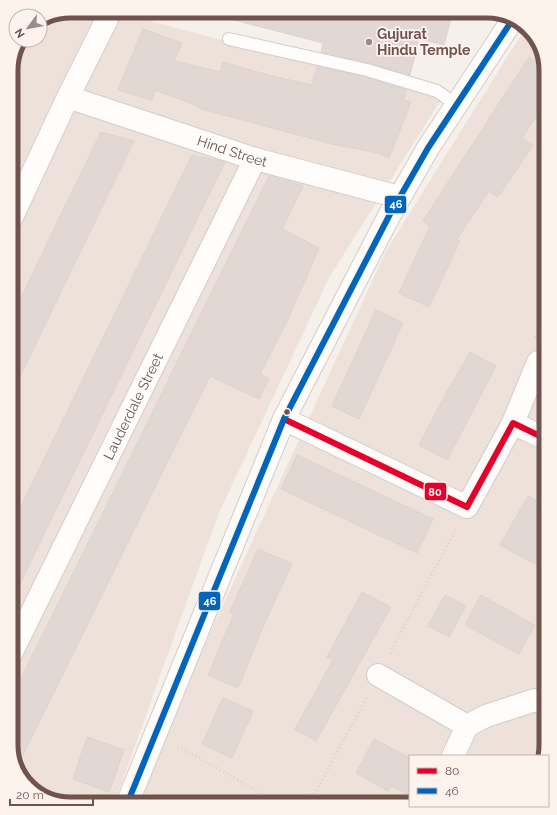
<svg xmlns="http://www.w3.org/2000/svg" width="557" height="815" font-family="Raleway,sans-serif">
<rect width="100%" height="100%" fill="#f6f0eb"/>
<!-- residential -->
<g fill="#eee1d9">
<polygon points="70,11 112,11 442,98 329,278 218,515 114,804 66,804 37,794 19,774 11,745 11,66 24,40 40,40 40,22"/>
<polygon points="526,27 538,41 546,70 546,745 543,756 410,756 410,804 139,804 210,633 386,251"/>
</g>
<!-- building -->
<g fill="#e2d8d3" stroke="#ded2ce">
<polygon points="231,11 453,11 444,45 419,39 410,75 369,63 321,52 323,43 230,19"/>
<polygon points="143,29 182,43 174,61 220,72 223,62 268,75 312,85 317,66 365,77 406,90 404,100 411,102 389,158 378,153 332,144 198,108 198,106 155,90 152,100 118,90"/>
<polygon points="529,57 545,67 546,70 546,101 522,138 533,145 498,197 489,191 456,240 460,241 429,307 399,293 430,226 423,221"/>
<polygon points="101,132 134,141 11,395 11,318"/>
<polygon points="192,155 225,162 11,602 11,527"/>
<polygon points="269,176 303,186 282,229 319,248 289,317 260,374 269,379 259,399 210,376 17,767 11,745 11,699"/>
<polygon points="376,310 403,323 359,419 332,406"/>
<polygon points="470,352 496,366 447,460 419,445 452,382 453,382"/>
<polygon points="297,455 433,519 417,553 281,489"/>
<polygon points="528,496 546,506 546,570 500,545"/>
<polygon points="258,549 292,564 266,620 238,688 208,675 234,614 230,612"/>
<polygon points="362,592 391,607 316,741 295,729 333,660 327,657"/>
<polygon points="445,595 466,606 449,637 428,626"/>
<polygon points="481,595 535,625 519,654 465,625"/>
<polygon points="223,698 253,711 232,758 202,744"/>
<polygon points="87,737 124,750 109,792 73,779"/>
<polygon points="374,739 410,758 410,796 391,786 388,791 356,773"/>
</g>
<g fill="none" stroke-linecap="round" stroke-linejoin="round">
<defs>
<polyline id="lane" points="229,39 367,70 437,91 456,105"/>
<g id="street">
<path id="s1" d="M68,97l187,62 144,38"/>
<polyline points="11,219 68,97 107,19"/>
<polyline points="284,419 467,507 513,423 546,439"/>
<polyline points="513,423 538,362"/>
<path id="s2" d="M11,654l244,-495"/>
<polyline points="378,675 467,726"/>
<polyline points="453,756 467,726 486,716 535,700 546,704"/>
<polyline points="127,804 284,419 389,216 428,148 513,19"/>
</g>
</defs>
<!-- lane casing -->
<use href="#lane" stroke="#d4cbc8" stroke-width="14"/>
<!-- street casing -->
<use href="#street" stroke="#d4cbc8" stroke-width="24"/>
<!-- path -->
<g stroke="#d9d0ce" stroke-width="2.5" stroke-dasharray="1 3" stroke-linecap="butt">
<polyline points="535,337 546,315"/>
<polyline points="390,653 456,529"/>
<polyline points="178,746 280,804"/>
<polyline points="288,804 315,793 367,697"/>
</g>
<!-- lane -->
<use href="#lane" stroke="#fefdfc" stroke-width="12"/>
<!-- street -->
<use href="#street" stroke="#fefdfc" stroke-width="22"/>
<defs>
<polyline id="bus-1" points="284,419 467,507 513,423 546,439"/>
<polyline id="bus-2" points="127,804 284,419 389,216 428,148 513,19"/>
</defs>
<!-- bus-1 casing -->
<use href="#bus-1" stroke="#fdf3ed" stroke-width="9"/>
<!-- bus-2 casing -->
<use href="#bus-2" stroke="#fdf3ed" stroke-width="9"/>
<!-- bus-1 -->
<use href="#bus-1" stroke="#e4002b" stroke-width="6"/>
<!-- bus-2 -->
<use href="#bus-2" stroke="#0065bd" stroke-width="6"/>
</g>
<!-- markers -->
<circle fill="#a08a85" stroke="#fdf3ed" stroke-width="1.5" cx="369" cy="42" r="4"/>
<circle fill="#71534e" stroke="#fdf3ed" stroke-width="1.5" cx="287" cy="412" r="3.5"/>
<g text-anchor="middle" stroke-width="3.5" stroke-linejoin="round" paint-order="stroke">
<!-- poi labels -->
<g font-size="14" font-weight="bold" fill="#71534e" stroke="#fdf3ed" text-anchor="start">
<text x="377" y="39">Gujurat<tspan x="377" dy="16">Hindu Temple</tspan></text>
</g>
<!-- street labels -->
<g font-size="14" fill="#71534e" stroke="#fdf3ed">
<text dy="5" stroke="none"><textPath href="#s1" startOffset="173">Hind Street</textPath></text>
<text dy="5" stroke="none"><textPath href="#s2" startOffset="276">Lauderdale Street</textPath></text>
</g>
</g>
<!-- crop -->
<path d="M0 0H557V815H0ZM70 18H487A52 52 0 0 1 539 70V745A52 52 0 0 1 487 797H70A52 52 0 0 1 18 745V70A52 52 0 0 1 70 18Z" fill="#fdf3ed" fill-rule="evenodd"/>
<path fill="none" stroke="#71534e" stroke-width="5" d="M70 18H487A52 52 0 0 1 539 70V745A52 52 0 0 1 487 797H70A52 52 0 0 1 18 745V70A52 52 0 0 1 70 18Z"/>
<g stroke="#fdf3ed" stroke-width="1.5">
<rect x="384" y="195" width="23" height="19" rx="4" fill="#0065bd"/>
<rect x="424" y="482" width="23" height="19" rx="4" fill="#e4002b"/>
<rect x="198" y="591" width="23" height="20" rx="4" fill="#0065bd"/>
</g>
<g font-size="11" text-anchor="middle" font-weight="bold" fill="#fff">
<text x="396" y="208">46</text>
<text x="435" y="496">80</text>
<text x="210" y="605">46</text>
</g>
<!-- legend -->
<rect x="409" y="755" width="140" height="52" fill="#fdf3ed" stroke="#c5b3ad"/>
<rect x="417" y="768" width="20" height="6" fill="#e4002b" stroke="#c5b3ad"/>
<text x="445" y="775" font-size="12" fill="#71534e">80</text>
<rect x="417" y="788" width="20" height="6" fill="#0065bd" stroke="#c5b3ad"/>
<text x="445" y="795" font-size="12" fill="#71534e">46</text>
<!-- north arrow -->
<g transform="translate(28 28) rotate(238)"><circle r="19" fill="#fdf3ed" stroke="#c5b3ad"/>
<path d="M0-3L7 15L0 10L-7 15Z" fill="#a08a85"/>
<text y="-6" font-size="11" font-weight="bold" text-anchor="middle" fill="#71534e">N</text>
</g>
<!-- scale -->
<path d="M10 799v6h83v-6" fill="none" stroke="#71534e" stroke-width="2"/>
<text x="16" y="799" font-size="12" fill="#71534e" stroke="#fdf3ed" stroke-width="3" paint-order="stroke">20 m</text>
</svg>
